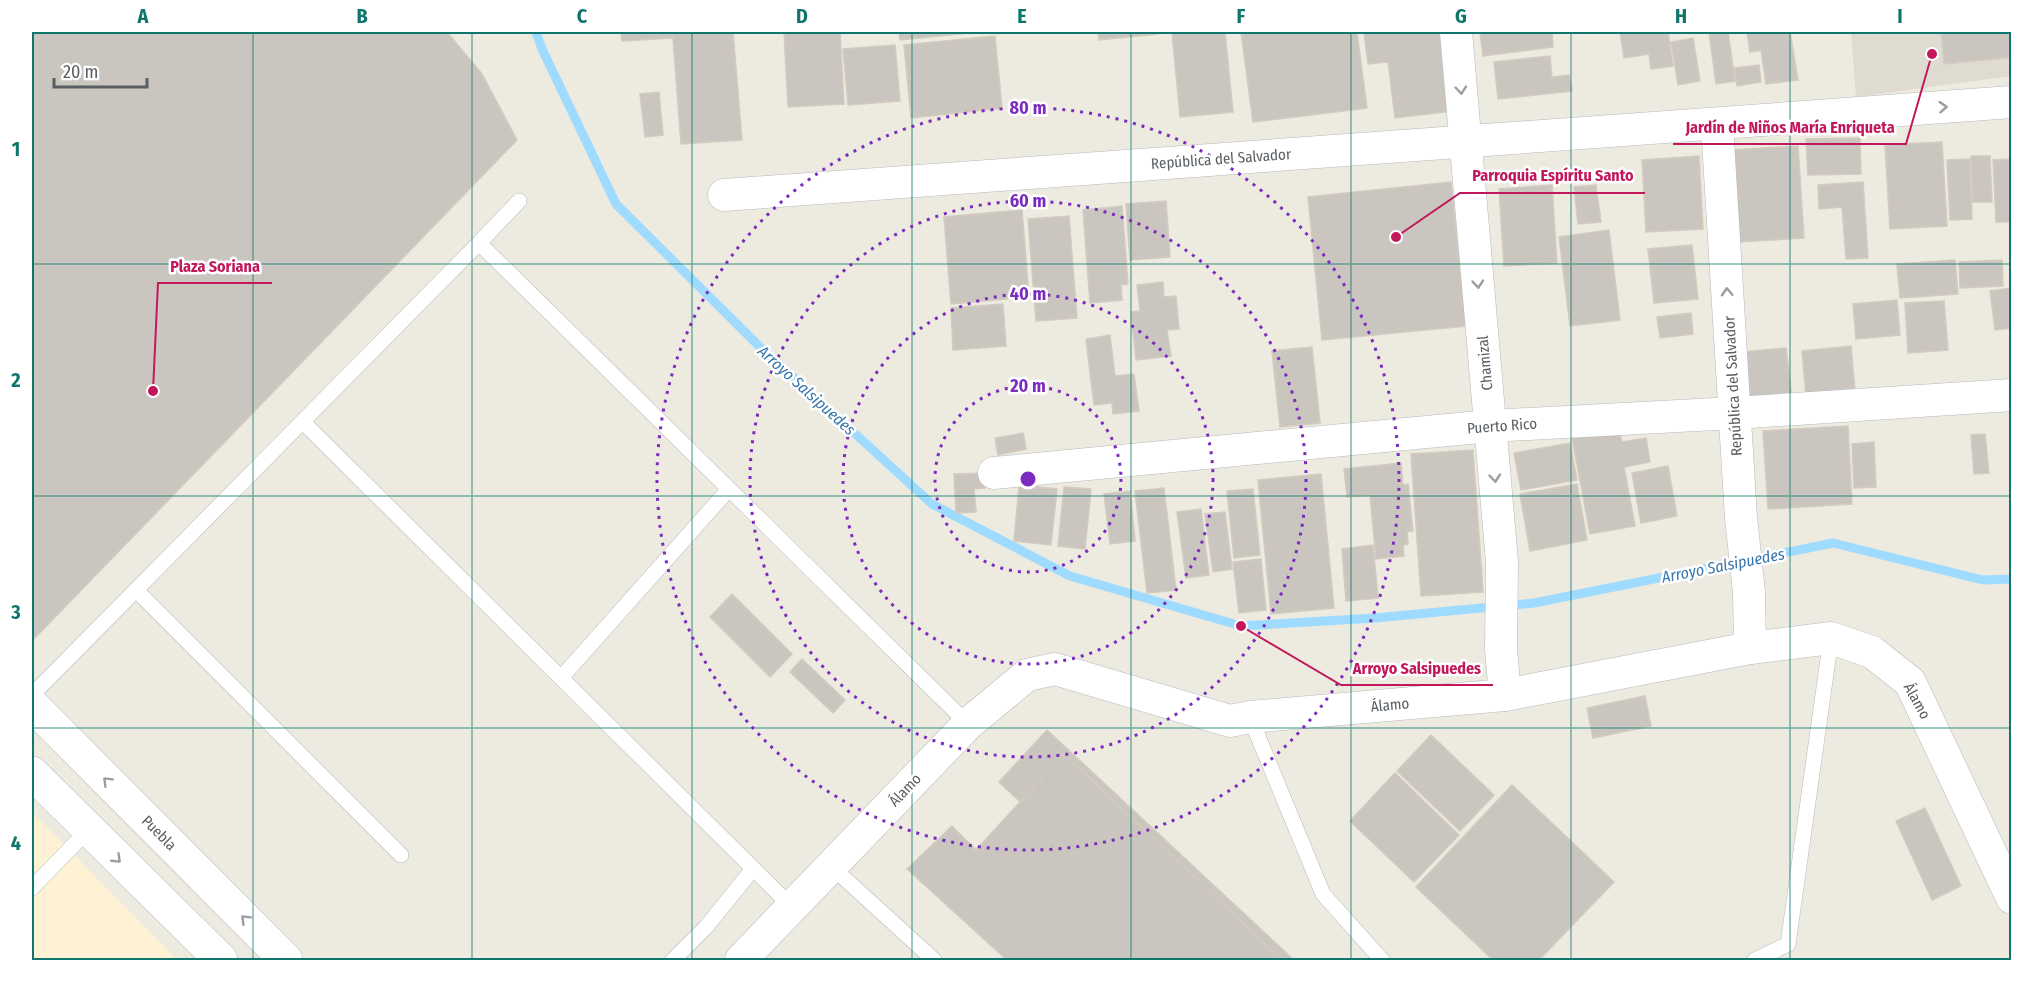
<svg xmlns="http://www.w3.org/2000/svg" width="2043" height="992" font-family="'Fira Sans Condensed',sans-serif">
<rect width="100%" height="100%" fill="#edeae0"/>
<!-- commercial -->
<polygon fill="#fff2d4" points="32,812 177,960 32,960"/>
<!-- education -->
<polygon fill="#dfdbd1" points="1851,32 2011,32 2011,76 1856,97"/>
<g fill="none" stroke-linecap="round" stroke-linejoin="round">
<!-- stream -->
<polyline stroke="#9fdbff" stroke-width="9" points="536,32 542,49 616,204 759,346 932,504 1070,576 1241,626 1375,618 1534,603 1833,543 1983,580 2012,579"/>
</g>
<!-- building -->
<g fill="#cac6bf" stroke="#d2cbbe" stroke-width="1.5">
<polygon points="32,32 447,32 482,74 517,140 32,641"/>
<polygon points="621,32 733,32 742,140 681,144 673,38 622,41"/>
<polygon points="784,32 840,32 844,104 788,107"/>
<polygon points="899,32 978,32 900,40"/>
<polygon points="1098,32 1157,32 1157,34 1099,40"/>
<polygon points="1172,32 1225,32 1233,112 1180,117"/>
<polygon points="1241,32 1357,32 1367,108 1253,122"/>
<polygon points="1364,32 1441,32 1452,111 1395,118 1388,62 1368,64"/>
<polygon points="1480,32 1552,32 1553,47 1483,56"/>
<polygon points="1620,32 1668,32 1673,66 1651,69 1649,54 1624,58"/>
<polygon points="1709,32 1728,32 1735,81 1716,84"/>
<polygon points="1747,32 1790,32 1798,80 1766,84 1761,50 1750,52"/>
<polygon points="1941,32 2012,32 2012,57 1944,64"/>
<polygon points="995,36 1002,108 911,118 904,45"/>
<polygon points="1693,38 1700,81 1678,85 1671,42"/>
<polygon points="895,45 900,101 848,105 843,49"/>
<polygon points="1550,56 1552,77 1569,75 1572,91 1498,99 1494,62"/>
<polygon points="1759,65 1761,82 1737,86 1734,68"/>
<polygon points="659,92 663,135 645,137 640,94"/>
<polygon points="1860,138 1861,174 1808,175 1806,139"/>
<polygon points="1942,142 1947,226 1890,229 1885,145"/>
<polygon points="1798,146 1804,238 1739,242 1732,150"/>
<polygon points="1699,156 1703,229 1646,232 1642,160"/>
<polygon points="1971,156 1990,156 1992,202 1973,202"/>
<polygon points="1970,159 1972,219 1950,220 1947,160"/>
<polygon points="2012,159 2012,222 1996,222 1993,160"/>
<polygon points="1451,182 1466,326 1322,340 1308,197"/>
<polygon points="1863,182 1868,258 1846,259 1842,207 1819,209 1818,185"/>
<polygon points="1552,185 1557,263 1504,266 1499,189"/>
<polygon points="1596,185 1601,222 1578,224 1574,187"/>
<polygon points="1166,201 1170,257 1130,260 1126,204"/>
<polygon points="1122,206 1128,284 1121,285 1122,300 1090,303 1083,210"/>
<polygon points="1022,210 1029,297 951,304 944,217"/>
<polygon points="1069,216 1077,318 1036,321 1028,219"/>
<polygon points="1609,230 1620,320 1570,326 1559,237"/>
<polygon points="1692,245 1698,299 1654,303 1648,249"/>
<polygon points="1955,260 1958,294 1900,298 1897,264"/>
<polygon points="2002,260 2003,286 1960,288 1959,262"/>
<polygon points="1163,282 1164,297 1176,296 1179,329 1167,330 1171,356 1136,360 1131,312 1140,311 1137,285"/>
<polygon points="2012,288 2012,328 1995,330 1990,291"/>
<polygon points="1897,300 1900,335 1856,339 1853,304"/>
<polygon points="1944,301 1948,350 1908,353 1905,303"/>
<polygon points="1003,304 1006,346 953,350 951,308"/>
<polygon points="1691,313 1693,334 1660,338 1657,317"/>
<polygon points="1110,335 1115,376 1134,374 1139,411 1113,414 1112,403 1094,405 1086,339"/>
<polygon points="1851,346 1855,392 1806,397 1802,351"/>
<polygon points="1312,347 1320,423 1280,427 1272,351"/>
<polygon points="1786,348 1792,399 1749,403 1744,352"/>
<polygon points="1848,426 1852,504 1768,509 1763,431"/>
<polygon points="1619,429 1622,442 1646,438 1650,462 1624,467 1635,526 1590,534 1572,438"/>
<polygon points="1023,433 1026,449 998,455 995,438"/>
<polygon points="1985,434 1989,473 1974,474 1971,435"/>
<polygon points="1874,442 1876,487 1854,488 1852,444"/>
<polygon points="1570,443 1577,480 1521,490 1514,453"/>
<polygon points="1473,450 1483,592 1421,596 1411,454"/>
<polygon points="1401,463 1403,485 1408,484 1413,531 1407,532 1408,544 1403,545 1404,556 1376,559 1370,495 1347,497 1344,469"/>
<polygon points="1668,466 1677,516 1641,523 1632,473"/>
<polygon points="984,473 985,488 974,489 976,512 956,513 954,474"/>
<polygon points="1321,474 1334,608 1271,614 1258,480"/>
<polygon points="1577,484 1587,540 1530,551 1520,494"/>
<polygon points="1019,485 1057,489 1051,545 1014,541"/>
<polygon points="1064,487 1091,489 1085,549 1058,546"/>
<polygon points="1164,488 1176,590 1147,593 1135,491"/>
<polygon points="1253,489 1260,555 1234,558 1227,491"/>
<polygon points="1130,491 1135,541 1110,544 1104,494"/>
<polygon points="1201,509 1209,575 1186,578 1177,512"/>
<polygon points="1225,512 1232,569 1213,572 1205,514"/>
<polygon points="1373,545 1378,598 1346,601 1342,549"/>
<polygon points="1261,559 1266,610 1239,613 1233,562"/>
<polygon points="732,594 792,654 770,677 710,617"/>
<polygon points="802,659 845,700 833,713 790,672"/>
<polygon points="1645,696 1651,726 1593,738 1587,708"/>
<polygon points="1047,730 1294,960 1191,960 999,782"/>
<polygon points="1431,735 1494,795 1460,831 1397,771"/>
<polygon points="1064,754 1282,960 1007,960 907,869 952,826 976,850"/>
<polygon points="1395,773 1459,835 1414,882 1350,821"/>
<polygon points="1512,785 1614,882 1539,960 1493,960 1416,887"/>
<polygon points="1925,808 1961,886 1932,900 1896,821"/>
</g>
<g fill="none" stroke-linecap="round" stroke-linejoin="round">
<defs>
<g id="service">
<polyline points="479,243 519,201"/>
<polyline points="303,422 793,908"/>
<polyline points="136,590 401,855"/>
<polyline points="561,678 729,489"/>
<polyline points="32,695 479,243 968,724"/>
<polyline points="1250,717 1323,894 1382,960"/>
<polyline points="832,867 934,960"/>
<polyline points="32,888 88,830"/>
<polyline points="673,960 706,927 753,869"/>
<polyline points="1755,960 1788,944 1831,638"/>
</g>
<g id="minor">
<polyline points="1456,32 1502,562 1501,649 1505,695"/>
<polyline points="1717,124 1741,518 1749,592 1750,648"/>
<polyline points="724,195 2012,102"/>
<polyline points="994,473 1490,426 1734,413 2012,395"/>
<polyline points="741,960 968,724 1027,675 1055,669 1230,721 1250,717 1505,695 1750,648 1831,638 1872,652 1910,682 2012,898"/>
</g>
<g id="secondary">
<polyline points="32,705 286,960"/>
<polyline points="32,773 221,960"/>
</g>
</defs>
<!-- service casing -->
<use href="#service" stroke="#b6b9be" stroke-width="16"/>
<!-- minor casing -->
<use href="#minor" stroke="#b6b9be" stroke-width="33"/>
<!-- secondary casing -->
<use href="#secondary" stroke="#b4b9be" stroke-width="34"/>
<!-- service -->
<use href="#service" stroke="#fff" stroke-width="15"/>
<!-- minor -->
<use href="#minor" stroke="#fff" stroke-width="32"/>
<!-- secondary -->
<use href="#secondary" stroke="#fff" stroke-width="33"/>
</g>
<!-- one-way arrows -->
<defs><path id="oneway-chevron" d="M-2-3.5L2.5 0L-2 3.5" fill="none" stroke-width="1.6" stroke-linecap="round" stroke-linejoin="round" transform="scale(1.5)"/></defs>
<g stroke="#9b9ea1">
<use href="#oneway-chevron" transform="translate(1461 90) rotate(85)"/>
<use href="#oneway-chevron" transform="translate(1943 107) rotate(-4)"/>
<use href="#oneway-chevron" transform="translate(1478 284) rotate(85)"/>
<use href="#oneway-chevron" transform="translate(1727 292) rotate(-93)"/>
<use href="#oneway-chevron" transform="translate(1495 478) rotate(85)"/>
<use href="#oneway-chevron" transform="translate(107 781) rotate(-135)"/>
<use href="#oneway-chevron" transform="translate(117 859) rotate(44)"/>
<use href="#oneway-chevron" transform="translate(245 919) rotate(-135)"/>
</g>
<!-- grid -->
<path fill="none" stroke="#0f766e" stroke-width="1.5" stroke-opacity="0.55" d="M253,32v928M472,32v928M692,32v928M912,32v928M1131,32v928M1351,32v928M1571,32v928M1790,32v928M32,264h1980M32,496h1980M32,728h1980"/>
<!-- distance rings -->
<g fill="none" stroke="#7b2cbf" stroke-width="3" stroke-dasharray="3 6">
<circle cx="1028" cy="479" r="93"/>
<circle cx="1028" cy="479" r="185"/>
<circle cx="1028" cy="479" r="278"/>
<circle cx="1028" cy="479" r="371"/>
</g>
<g text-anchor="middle" stroke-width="5" stroke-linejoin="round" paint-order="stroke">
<!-- street labels -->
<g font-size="15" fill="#595e62" stroke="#fff">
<text transform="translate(1221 159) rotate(-4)" y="5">República del Salvador</text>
<text transform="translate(1485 363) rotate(-95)" y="5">Chamizal</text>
<text transform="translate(1733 386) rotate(-93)" y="5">República del Salvador</text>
<text transform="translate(1502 426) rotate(-4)" y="5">Puerto Rico</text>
<text transform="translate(1917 701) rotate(61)" y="5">Álamo</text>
<text transform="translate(1390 705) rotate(-5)" y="5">Álamo</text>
<text transform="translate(905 790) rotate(-46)" y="5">Álamo</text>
<text transform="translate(159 833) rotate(45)" y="5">Puebla</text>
</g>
<!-- water labels -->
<g font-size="16" font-style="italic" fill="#3576ad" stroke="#fff">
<text transform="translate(807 390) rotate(42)" y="6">Arroyo Salsipuedes</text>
<text transform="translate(1723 565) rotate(-11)" y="6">Arroyo Salsipuedes</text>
</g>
</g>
<circle cx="1028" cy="479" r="9" fill="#7b2cbf" stroke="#fff" stroke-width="3"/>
<g font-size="18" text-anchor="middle" font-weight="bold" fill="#7b2cbf" stroke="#fff" stroke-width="5" stroke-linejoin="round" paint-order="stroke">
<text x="1028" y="114">80 m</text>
<text x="1028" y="207">60 m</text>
<text x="1028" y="300">40 m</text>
<text x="1028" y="392">20 m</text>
</g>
<!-- callouts -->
<path fill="none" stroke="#c2185b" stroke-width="2" d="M1932 54L1906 144H1673M1396 237L1460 193H1645M153 391L158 283H272M1241 626L1341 685H1493"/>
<g fill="#c2185b" stroke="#fff" stroke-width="2">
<circle cx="1932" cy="54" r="6"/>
<circle cx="1396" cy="237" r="6"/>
<circle cx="153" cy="391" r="6"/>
<circle cx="1241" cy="626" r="6"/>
</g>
<g font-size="16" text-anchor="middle" font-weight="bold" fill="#c2185b" stroke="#fff" stroke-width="5" stroke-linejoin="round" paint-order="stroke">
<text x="1790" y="133">Jardín de Niños María Enriqueta</text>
<text x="1553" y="181">Parroquia Espíritu Santo</text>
<text x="215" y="272">Plaza Soriana</text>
<text x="1417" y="674">Arroyo Salsipuedes</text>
</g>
<!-- border -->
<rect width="2043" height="992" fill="none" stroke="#ffffff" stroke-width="66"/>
<!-- scale -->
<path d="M54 78v9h93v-9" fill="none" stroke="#595e62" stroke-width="3"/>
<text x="63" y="78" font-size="18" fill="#595e62" stroke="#ffffff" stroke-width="4.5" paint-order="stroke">20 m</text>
<rect x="33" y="33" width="1977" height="926" fill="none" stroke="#0f766e" stroke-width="2"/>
<g font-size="20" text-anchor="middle" font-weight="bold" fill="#0f766e">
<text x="143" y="23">A</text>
<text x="362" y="23">B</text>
<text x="582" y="23">C</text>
<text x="802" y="23">D</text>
<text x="1022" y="23">E</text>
<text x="1241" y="23">F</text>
<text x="1461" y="23">G</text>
<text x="1681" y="23">H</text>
<text x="1900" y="23">I</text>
<text x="16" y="156">1</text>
<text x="16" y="387">2</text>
<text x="16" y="619">3</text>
<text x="16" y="850">4</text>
</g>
</svg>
